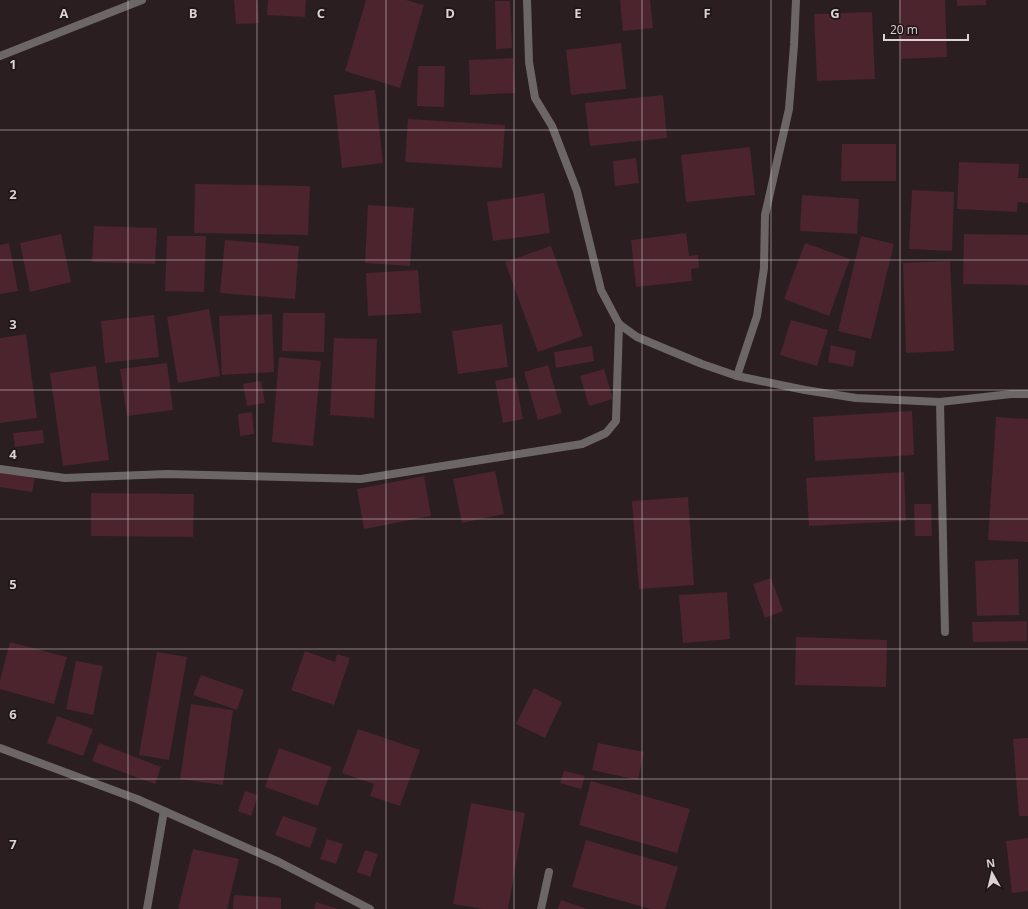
<svg xmlns="http://www.w3.org/2000/svg" width="1028" height="909" font-family="'Open Sans',sans-serif">
<rect width="100%" height="100%" fill="#2a1e21"/>
<!-- building -->
<g fill="#4b242e">
<polygon points="234,0 257,0 259,23 236,24"/>
<polygon points="268,0 306,0 305,17 267,15"/>
<polygon points="366,0 406,0 424,5 400,88 345,71"/>
<polygon points="620,0 650,0 653,28 623,31"/>
<polygon points="899,0 945,0 947,57 901,59"/>
<polygon points="957,0 986,0 986,5 957,6"/>
<polygon points="495,1 510,1 512,48 496,49"/>
<polygon points="872,12 875,79 817,81 814,14"/>
<polygon points="621,43 626,89 571,95 566,50"/>
<polygon points="513,58 515,93 470,95 469,60"/>
<polygon points="418,66 445,66 444,107 417,106"/>
<polygon points="375,90 383,163 342,168 334,95"/>
<polygon points="663,95 667,138 590,146 585,103"/>
<polygon points="408,119 505,125 502,168 405,162"/>
<polygon points="842,144 896,144 896,181 841,181"/>
<polygon points="750,147 755,195 686,202 681,155"/>
<polygon points="636,158 639,183 615,186 613,161"/>
<polygon points="959,162 1019,164 1018,178 1028,178 1028,203 1018,202 1017,212 957,209"/>
<polygon points="195,184 310,186 308,235 194,233"/>
<polygon points="912,190 954,192 952,251 909,249"/>
<polygon points="544,193 550,233 493,241 487,202"/>
<polygon points="802,195 859,199 857,234 800,231"/>
<polygon points="368,205 414,208 410,266 365,263"/>
<polygon points="94,226 157,228 155,264 92,262"/>
<polygon points="686,233 689,256 698,255 699,268 691,269 692,281 636,287 631,240"/>
<polygon points="61,234 71,282 30,292 20,243"/>
<polygon points="964,234 1028,235 1028,285 963,284"/>
<polygon points="167,236 206,236 204,292 165,291"/>
<polygon points="861,236 894,244 871,339 838,331"/>
<polygon points="225,240 299,246 295,299 220,293"/>
<polygon points="9,243 18,291 0,294 0,245"/>
<polygon points="805,243 850,259 829,316 784,299"/>
<polygon points="551,246 583,336 538,352 505,262"/>
<polygon points="950,261 954,351 906,353 903,263"/>
<polygon points="418,270 421,313 368,316 366,273"/>
<polygon points="209,309 220,376 178,383 167,317"/>
<polygon points="283,313 325,313 324,352 282,351"/>
<polygon points="272,314 274,372 222,375 219,316"/>
<polygon points="154,315 159,357 105,363 101,321"/>
<polygon points="791,320 828,330 817,366 780,355"/>
<polygon points="502,324 508,367 458,374 452,331"/>
<polygon points="26,334 37,418 0,423 0,338"/>
<polygon points="334,338 377,339 374,418 330,415"/>
<polygon points="831,345 856,351 853,367 828,362"/>
<polygon points="592,346 594,361 556,368 554,352"/>
<polygon points="279,357 321,361 313,446 272,442"/>
<polygon points="167,363 173,410 127,416 120,369"/>
<polygon points="548,365 562,413 538,420 524,372"/>
<polygon points="96,366 109,460 63,466 50,373"/>
<polygon points="604,369 613,399 589,406 580,376"/>
<polygon points="515,377 523,419 503,423 495,381"/>
<polygon points="261,381 265,403 247,406 243,384"/>
<polygon points="912,411 914,455 815,461 813,417"/>
<polygon points="252,412 254,434 240,436 238,414"/>
<polygon points="996,417 1028,419 1028,542 988,540"/>
<polygon points="43,430 44,443 15,447 13,433"/>
<polygon points="495,471 504,514 462,523 453,479"/>
<polygon points="0,472 35,478 32,492 0,487"/>
<polygon points="904,472 906,521 809,526 806,478"/>
<polygon points="424,476 431,516 364,529 357,489"/>
<polygon points="91,493 194,494 193,537 91,536"/>
<polygon points="688,497 694,585 639,589 632,501"/>
<polygon points="914,504 931,504 932,536 915,536"/>
<polygon points="1018,559 1019,615 977,616 975,561"/>
<polygon points="771,578 783,611 765,618 753,584"/>
<polygon points="727,592 730,639 683,643 679,595"/>
<polygon points="1027,621 1027,641 973,642 972,622"/>
<polygon points="796,637 887,640 886,687 795,685"/>
<polygon points="10,642 67,657 54,704 0,689 0,680"/>
<polygon points="305,651 335,662 337,654 350,658 334,705 291,690"/>
<polygon points="157,652 187,657 169,760 139,755"/>
<polygon points="76,661 103,666 93,715 66,709"/>
<polygon points="201,675 244,690 237,710 193,695"/>
<polygon points="534,688 562,702 545,738 516,724"/>
<polygon points="191,704 233,710 223,785 180,779"/>
<polygon points="57,716 93,729 83,756 47,743"/>
<polygon points="358,729 420,750 400,806 370,796 374,784 342,773"/>
<polygon points="1028,738 1028,816 1019,816 1013,739"/>
<polygon points="99,743 161,767 155,784 92,761"/>
<polygon points="598,743 644,752 638,780 592,770"/>
<polygon points="279,748 332,767 318,806 265,787"/>
<polygon points="564,771 585,776 581,789 560,783"/>
<polygon points="591,781 690,809 677,853 579,825"/>
<polygon points="245,791 258,795 251,816 238,811"/>
<polygon points="471,803 525,813 508,909 483,909 453,904"/>
<polygon points="283,816 317,828 310,848 275,835"/>
<polygon points="1028,838 1028,891 1012,893 1006,841"/>
<polygon points="327,839 343,844 336,864 320,859"/>
<polygon points="586,840 678,867 665,909 651,909 572,887"/>
<polygon points="193,849 239,859 227,909 178,909"/>
<polygon points="365,850 378,854 370,877 357,872"/>
<polygon points="234,895 281,898 281,909 233,909"/>
<polygon points="561,900 587,909 558,909"/>
<polygon points="316,902 338,909 314,909"/>
</g>
<g fill="none" stroke-linecap="round" stroke-linejoin="round">
<!-- minor -->
<g stroke="#6c6667" stroke-width="8">
<polyline points="527,0 529,62 535,98 552,126 577,191 601,290 619,324 637,337 702,364 737,376 805,390 856,398 940,402 1011,394 1028,394"/>
<polyline points="0,56 142,0"/>
<polyline points="737,376 757,316 764,268 765,215 789,109 794,45 796,0"/>
<polyline points="940,402 945,632"/>
<polyline points="0,469 65,478 167,474 361,479 582,444 606,433 616,421 619,324"/>
<polyline points="0,748 137,799 279,862 370,909"/>
<polyline points="147,909 164,811"/>
<polyline points="541,909 549,872"/>
</g>
</g>
<!-- grid -->
<path fill="none" stroke="#dad2d4" stroke-width="1" stroke-opacity="0.55" d="M128,0v909M257,0v909M386,0v909M514,0v909M642,0v909M771,0v909M900,0v909M0,130h1028M0,260h1028M0,390h1028M0,519h1028M0,649h1028M0,779h1028"/>
<g font-size="13" text-anchor="middle" font-weight="bold" fill="#dad2d4" stroke="#201518" stroke-width="3.5" stroke-linejoin="round" paint-order="stroke">
<text x="64" y="18">A</text>
<text x="193" y="18">B</text>
<text x="321" y="18">C</text>
<text x="450" y="18">D</text>
<text x="578" y="18">E</text>
<text x="707" y="18">F</text>
<text x="835" y="18">G</text>
<text x="13" y="69">1</text>
<text x="13" y="199">2</text>
<text x="13" y="329">3</text>
<text x="13" y="459">4</text>
<text x="13" y="589">5</text>
<text x="13" y="719">6</text>
<text x="13" y="849">7</text>
</g>
<!-- north arrow -->
<g transform="translate(992 873) rotate(352)" stroke="#201518" stroke-width="3" paint-order="stroke">
<path d="M0-3L7 15L0 10L-7 15Z" fill="#dad2d4"/>
<text y="-6" font-size="11" font-weight="bold" text-anchor="middle" fill="#dad2d4">N</text>
</g>
<!-- scale -->
<path d="M884 34v6h84v-6" fill="none" stroke="#dad2d4" stroke-width="2"/>
<text x="890" y="34" font-size="12" fill="#dad2d4" stroke="#201518" stroke-width="3" paint-order="stroke">20 m</text>
</svg>
